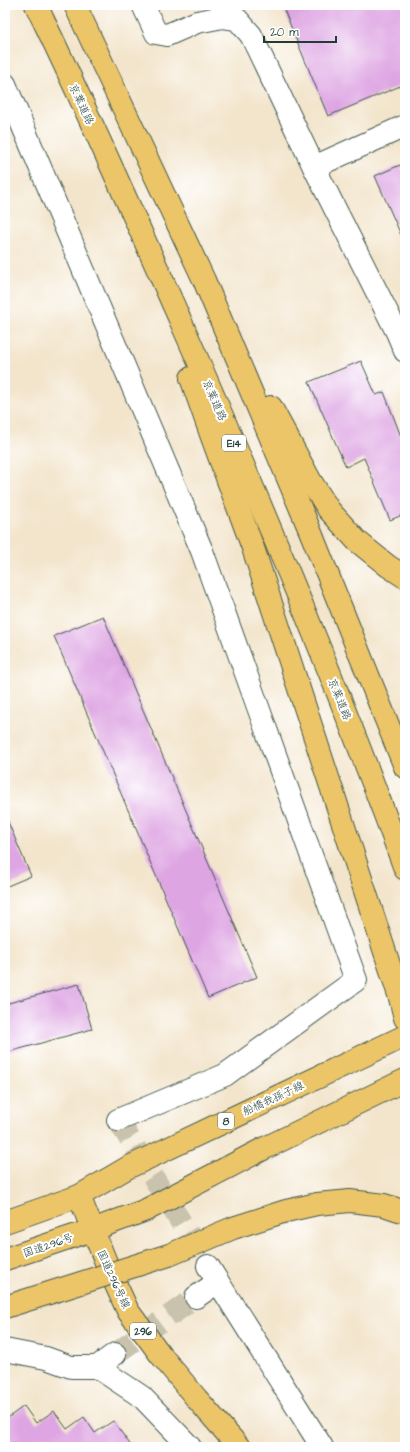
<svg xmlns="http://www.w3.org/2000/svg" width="410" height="1452" font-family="'Architects Daughter','Klee One',sans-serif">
<rect width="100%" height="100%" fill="#fff"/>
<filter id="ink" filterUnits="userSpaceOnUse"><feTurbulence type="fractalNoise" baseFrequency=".025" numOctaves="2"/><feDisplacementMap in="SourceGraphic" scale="8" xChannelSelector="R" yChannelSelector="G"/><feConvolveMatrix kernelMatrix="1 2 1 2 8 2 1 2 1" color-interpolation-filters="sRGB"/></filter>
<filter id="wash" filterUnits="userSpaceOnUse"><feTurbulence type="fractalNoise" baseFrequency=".012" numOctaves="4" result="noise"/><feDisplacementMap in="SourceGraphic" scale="16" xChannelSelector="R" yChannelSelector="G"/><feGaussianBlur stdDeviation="0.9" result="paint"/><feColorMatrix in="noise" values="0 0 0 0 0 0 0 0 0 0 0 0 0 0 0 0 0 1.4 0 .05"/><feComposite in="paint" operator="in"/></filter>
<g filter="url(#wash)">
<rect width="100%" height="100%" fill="#f3e5cc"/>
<g id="blocks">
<!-- building -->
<g fill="#dea5e3">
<polygon points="282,5 405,5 405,84 328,116"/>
<polygon points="400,165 405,177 405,244 375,176"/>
<polygon points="361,361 376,395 384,392 405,447 405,514 390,520 364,458 346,467 309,382"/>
<polygon points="103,616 257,977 208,998 54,636"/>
<polygon points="5,815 31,876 5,887"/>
<polygon points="79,984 92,1029 5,1053 5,1004"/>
<polygon points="24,1406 36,1423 54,1411 67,1429 84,1417 95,1433 113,1421 132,1447 5,1447 5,1420"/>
</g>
</g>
</g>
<g filter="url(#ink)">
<use href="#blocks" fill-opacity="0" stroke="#3f564b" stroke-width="1"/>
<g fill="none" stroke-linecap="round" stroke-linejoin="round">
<!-- minor-tunnel -->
<g stroke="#c9c3ae" stroke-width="22" stroke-dasharray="22 11" stroke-linecap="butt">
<polyline points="118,1120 208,1266"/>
<polyline points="115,1354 196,1297"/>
</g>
<defs>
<g id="minor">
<polyline points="5,84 202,551 356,980 225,1075 118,1120"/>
<polyline points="314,167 405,126"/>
<polyline points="208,1266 322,1447"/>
<polyline points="196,1297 218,1282"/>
<polyline points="5,1350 46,1358 71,1367 97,1367 142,1397 190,1447"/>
<polyline points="97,1367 115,1354"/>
</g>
<polyline id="tertiary" points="143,5 156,33 167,35 197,22 223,17 237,19 251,35 314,167 397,332 405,351"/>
<g id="primary">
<polyline points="79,1196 127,1168 405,1036"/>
<polyline points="92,1230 146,1210 263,1149 405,1080"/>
</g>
<g id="trunk">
<polyline points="5,1222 79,1196 110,1272 128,1311 160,1354 197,1399 239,1447"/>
<polyline points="5,1259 92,1230"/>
</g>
<g id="motorway">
<path d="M36,5c55,113 106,229 157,344 75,171 148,344 212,520"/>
<polyline points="75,5 204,280 311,533 405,767"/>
<polyline points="191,378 213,440 253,548 400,998 405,1018"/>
<polyline points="271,407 310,480 329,510 357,541 388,566 405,577"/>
</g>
</defs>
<!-- minor casing -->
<use href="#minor" stroke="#3f564b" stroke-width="24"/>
<!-- tertiary casing -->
<use href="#tertiary" stroke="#3f564b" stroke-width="24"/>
<!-- primary casing -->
<use href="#primary" stroke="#3f564b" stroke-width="24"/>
<!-- trunk casing -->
<use href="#trunk" stroke="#3f564b" stroke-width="24"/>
<!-- motorway casing -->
<use href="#motorway" stroke="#3f564b" stroke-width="24"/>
<!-- minor -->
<use href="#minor" stroke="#fff" stroke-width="22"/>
<!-- tertiary -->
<use href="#tertiary" stroke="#fff" stroke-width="22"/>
<!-- primary -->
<use href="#primary" stroke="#edc569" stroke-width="22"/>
<!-- trunk -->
<use href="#trunk" stroke="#edc569" stroke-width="22"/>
<!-- motorway -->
<use href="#motorway" stroke="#edc569" stroke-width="22"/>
<defs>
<polyline id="motorway-bridge" points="5,1307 169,1255 233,1228 286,1211 317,1204 350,1201 384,1205 405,1212"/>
</defs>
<!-- motorway-bridge casing -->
<use href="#motorway-bridge" stroke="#3f564b" stroke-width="24" stroke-linecap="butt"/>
<!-- motorway-bridge -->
<use href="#motorway-bridge" stroke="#edc569" stroke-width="22"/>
</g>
</g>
<g text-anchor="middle" stroke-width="4" stroke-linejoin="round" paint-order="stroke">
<!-- shield labels -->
<g fill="#fff" stroke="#627771" stroke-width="1">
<rect x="222" y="435" width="24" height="16" rx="3"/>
<rect x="218" y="1113" width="16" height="16" rx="3"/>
<rect x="130" y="1323" width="26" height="16" rx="3"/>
</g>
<g font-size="10" font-weight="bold" fill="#1f3d34">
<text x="234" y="447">E14</text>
<text x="226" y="1125">8</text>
<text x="143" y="1335">296</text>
</g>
<!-- street labels -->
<g font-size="11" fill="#1f3d34" stroke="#fff">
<text transform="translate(82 104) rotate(65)" y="4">京葉道路</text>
<text transform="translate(215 400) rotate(66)" y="4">京葉道路</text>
<text transform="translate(340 699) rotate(68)" y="4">京葉道路</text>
<text transform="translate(273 1098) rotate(-25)" y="4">船橋我孫子線</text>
<text transform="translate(48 1245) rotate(-19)" y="4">国道296号</text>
<text transform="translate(114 1279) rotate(65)" y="4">国道296号線</text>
</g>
</g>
<!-- margin -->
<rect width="410" height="1452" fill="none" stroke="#fff" stroke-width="20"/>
<!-- scale -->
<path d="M264 36v6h72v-6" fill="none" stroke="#1f3d34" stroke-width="2"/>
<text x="270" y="36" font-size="12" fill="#1f3d34" stroke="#ffffff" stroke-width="3" paint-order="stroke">20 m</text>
</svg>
